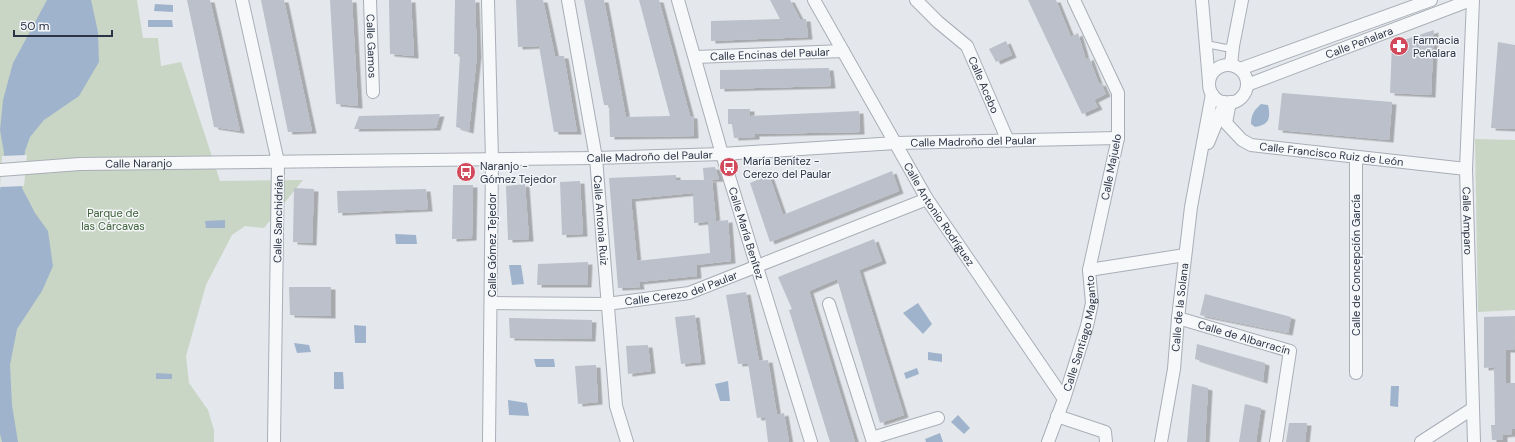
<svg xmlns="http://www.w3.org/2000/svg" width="1515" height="442" font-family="'DM Sans',sans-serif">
<defs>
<filter id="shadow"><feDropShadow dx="4.5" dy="2.5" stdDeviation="0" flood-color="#0004"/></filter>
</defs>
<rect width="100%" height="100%" fill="#e4e7ec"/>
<!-- green -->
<g fill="#c9d6c5">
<polygon points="0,0 137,0 143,38 158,38 161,66 181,62 220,181 303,180 264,228 245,226 232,235 206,285 186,356 189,383 208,410 214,430 214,442 0,442"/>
<polygon points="1475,139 1515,140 1515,310 1478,312"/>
</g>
<!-- water -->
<g fill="#9fb4cc">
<polygon points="47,0 91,0 98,32 99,62 79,96 44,120 30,137 25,151 22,188 35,213 48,231 53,266 42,291 17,329 10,365 12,405 18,442 2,442 0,434 0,191 4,153 0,130 3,100 13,63"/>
<polygon points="155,4 173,5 173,12 154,11"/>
<polygon points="148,20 172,20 173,27 148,27"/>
<path d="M1261,104l7,1c3,13 1,20 -13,22l-4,-3c0,-9 3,-14 10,-20z"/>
<polygon points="225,220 225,228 206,228 205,221"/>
<polygon points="395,234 416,235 417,244 396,244"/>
<polygon points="509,265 521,265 524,284 512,285"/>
<polygon points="918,303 932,324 923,334 903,313"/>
<polygon points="354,325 366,326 366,343 355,343"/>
<polygon points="294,343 309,345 311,352 297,353"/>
<polygon points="928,352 942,354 942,362 928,360"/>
<polygon points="534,359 554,359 555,367 536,367"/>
<polygon points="917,368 919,374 906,379 904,373"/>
<polygon points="334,372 343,372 344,389 334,389"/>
<polygon points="156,373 172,374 172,379 156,379"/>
<polygon points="728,381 730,401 720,401 715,384"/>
<polygon points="1391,386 1399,386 1398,407 1390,406"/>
<polygon points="508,400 527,403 529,416 509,415"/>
<polygon points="958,415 970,428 964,434 951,422"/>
<polygon points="940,433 943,442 926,442 925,439"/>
</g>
<!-- pier -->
<polygon fill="#e4e7ec" points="27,155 24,186 0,187 2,156"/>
<!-- building -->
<g fill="#bbc0ca" filter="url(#shadow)">
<polygon points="187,0 210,0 240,131 214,127"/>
<polygon points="261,0 284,0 312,131 288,132"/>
<polygon points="330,0 352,0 358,106 336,104"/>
<polygon points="389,0 411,0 414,56 390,54"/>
<polygon points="455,0 475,0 477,55 469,131 456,127 460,54 454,54"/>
<polygon points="516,0 543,0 555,56 564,56 577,132 554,132 539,46 518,47"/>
<polygon points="584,0 604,0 626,117 670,116 639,0 659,0 690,116 693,116 694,136 610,137 609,105 604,105"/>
<polygon points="770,0 790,0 800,19 806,19 808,37 711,41 711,21 780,19"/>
<polygon points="1028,0 1056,0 1071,37 1078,33 1086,60 1089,57 1099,84 1101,83 1106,94 1094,100 1098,107 1082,114"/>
<polygon points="1434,30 1431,95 1390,93 1392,44"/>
<polygon points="1006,41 1012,55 996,62 989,49"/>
<polygon points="1498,42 1515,45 1515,129 1491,128"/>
<polygon points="829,68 831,86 720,89 720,70"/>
<polygon points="1282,93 1392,102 1389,140 1278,130"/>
<polygon points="728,109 750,109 750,116 859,111 860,132 755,134 755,137 734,138 732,124 728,124"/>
<polygon points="440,114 436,128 354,129 359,116"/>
<polygon points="715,167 719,179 704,180 703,168"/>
<polygon points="892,171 899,191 770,242 750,183 769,175 783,215"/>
<polygon points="676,175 676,180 712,180 716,221 694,223 693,193 631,199 637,261 710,253 708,222 728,220 731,261 696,265 697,276 639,282 640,287 618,288 609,178"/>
<polygon points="580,181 583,234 562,235 560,182"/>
<polygon points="525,184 529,239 508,240 506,186"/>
<polygon points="453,185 473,185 472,238 452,239"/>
<polygon points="294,188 314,189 312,243 293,242"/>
<polygon points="426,189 428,209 338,213 337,191"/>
<polygon points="874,239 882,261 859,270 904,415 880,423 837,279 809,291 855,442 830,442 789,310 792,309 778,277"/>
<polygon points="588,262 587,285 537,285 538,264"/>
<polygon points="289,287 331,287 331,316 290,315"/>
<polygon points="746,292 759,361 768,360 777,415 784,413 789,442 768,442 765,417 757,418 748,363 738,364 726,295"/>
<polygon points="1205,294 1291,317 1288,333 1200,315"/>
<polygon points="695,315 701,362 681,364 675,317"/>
<polygon points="1515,316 1514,350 1506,350 1506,383 1515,383 1515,429 1512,429 1512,434 1503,435 1503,440 1492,440 1491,425 1495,425 1494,367 1484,368 1484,317"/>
<polygon points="509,318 592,320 591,339 510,338"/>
<polygon points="1197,344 1265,363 1263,381 1195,359"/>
<polygon points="648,345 651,371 628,374 626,346"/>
<polygon points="596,365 598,402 578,404 575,366"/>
<polygon points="1192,384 1208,388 1205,442 1187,442"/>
<polygon points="1245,404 1261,408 1256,442 1239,442"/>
<polygon points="1289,423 1307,423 1305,442 1286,442"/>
</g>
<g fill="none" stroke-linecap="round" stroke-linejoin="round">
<defs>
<polyline id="lane" points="1206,44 1226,48 1233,46"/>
<g id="street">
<polyline points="242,0 278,162 274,442"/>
<path id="s1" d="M370,0l3,92"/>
<polyline points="488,0 492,160 489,442"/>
<path id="s2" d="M568,0l28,158 20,248 11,36"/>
<path id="s3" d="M678,0l44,154 89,288"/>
<path id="s4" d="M814,0l113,199 137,200"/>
<path id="s5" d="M916,0l22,22 29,24 41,95"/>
<polyline points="1074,0 1118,93 1118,138 1089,270"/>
<polyline points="1202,0 1209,82"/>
<path id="s6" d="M1473,0l-7,169 8,273"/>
<path id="s7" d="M696,57l147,-6"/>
<polyline points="1231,65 1233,46 1242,0"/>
<circle cx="1228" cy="84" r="19"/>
<polyline points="1240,69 1431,0"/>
<path id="s8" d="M1247,85l224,-85"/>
<path id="s9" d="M1230,102l-4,21 16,17 9,5 215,24"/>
<polyline points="1208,143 1225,102"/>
<path id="s10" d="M0,170l80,-6 516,-6 126,-4 174,-11 222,-5"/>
<path id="s11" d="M492,303l115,1 82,-11 238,-94"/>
<polyline points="829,304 873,442"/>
<path id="s12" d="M1178,318l112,33 -14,91"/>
<polyline points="1356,373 1356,157"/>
<polyline points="1057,416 1105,432 1106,442"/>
<polyline points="872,438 938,418"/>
<path id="s13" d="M1048,442l16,-43 23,-73 5,-23 -3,-33 96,-15"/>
<path id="s14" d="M1161,442l13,-73 4,-51 13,-111 21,-113"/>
<polyline points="1421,442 1472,409"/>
</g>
</defs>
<!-- lane casing -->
<use href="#lane" stroke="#a9aeb7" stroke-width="8"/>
<!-- street casing -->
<use href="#street" stroke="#a9aeb7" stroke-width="14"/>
<!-- lane -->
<use href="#lane" stroke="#f7f8fa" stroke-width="6"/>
<!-- street -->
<use href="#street" stroke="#f7f8fa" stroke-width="12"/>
</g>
<!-- icons -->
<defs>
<symbol id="pharmacy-disc" viewBox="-11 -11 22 22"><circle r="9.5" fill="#d1495b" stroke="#f4f6f9"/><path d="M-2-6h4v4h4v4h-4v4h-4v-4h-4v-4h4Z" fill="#fff"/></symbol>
<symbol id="bus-disc" viewBox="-11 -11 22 22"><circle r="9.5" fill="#d1495b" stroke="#f4f6f9"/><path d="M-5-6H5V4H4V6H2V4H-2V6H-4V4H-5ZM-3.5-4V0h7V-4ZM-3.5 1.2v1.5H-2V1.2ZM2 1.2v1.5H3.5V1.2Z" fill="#fff"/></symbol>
</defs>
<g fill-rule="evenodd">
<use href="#pharmacy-disc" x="1388" y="35" width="22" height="22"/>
<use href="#bus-disc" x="718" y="156" width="22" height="22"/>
<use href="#bus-disc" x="455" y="161" width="22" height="22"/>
</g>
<g text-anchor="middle" stroke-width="3" stroke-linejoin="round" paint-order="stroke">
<!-- poi labels -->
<g font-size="11" fill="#2b3445" stroke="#f4f6f9" text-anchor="start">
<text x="1413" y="44">Farmacia<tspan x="1413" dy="13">Peñalara</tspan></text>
<text x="743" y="165">María Benítez -<tspan x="743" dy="13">Cerezo del Paular</tspan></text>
<text x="480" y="170">Naranjo -<tspan x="480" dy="13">Gómez Tejedor</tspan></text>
</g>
<!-- street labels -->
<g font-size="11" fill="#2b3445" stroke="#f4f6f9">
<text dy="4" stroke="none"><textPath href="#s8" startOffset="120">Calle Peñalara</textPath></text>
<text dy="4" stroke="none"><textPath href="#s1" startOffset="46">Calle Gamos</textPath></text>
<text dy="4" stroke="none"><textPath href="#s7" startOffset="74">Calle Encinas del Paular</textPath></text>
<text dy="4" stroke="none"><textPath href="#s5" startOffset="111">Calle Acebo</textPath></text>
<text dy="4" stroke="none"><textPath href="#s10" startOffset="974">Calle Madroño del Paular</textPath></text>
<text dy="4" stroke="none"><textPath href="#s9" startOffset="136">Calle Francisco Ruiz de León</textPath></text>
<text dy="4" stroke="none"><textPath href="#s10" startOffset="650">Calle Madroño del Paular</textPath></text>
<text dy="4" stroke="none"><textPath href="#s10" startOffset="139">Calle Naranjo</textPath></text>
<text transform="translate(1111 167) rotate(-79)" y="4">Calle Majuelo</text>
<text dy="4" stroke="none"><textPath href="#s4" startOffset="248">Calle Antonio Rodríguez</textPath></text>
<text transform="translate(278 219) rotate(-89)" y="4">Calle Sanchidrián</text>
<text dy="4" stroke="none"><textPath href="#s2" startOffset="223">Calle Antonia Ruiz</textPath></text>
<text dy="4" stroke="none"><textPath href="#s6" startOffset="221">Calle Amparo</textPath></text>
<text dy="4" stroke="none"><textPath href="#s3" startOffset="243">Calle María Benítez</textPath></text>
<text transform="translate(492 245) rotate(-90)" y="4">Calle Gómez Tejedor</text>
<text transform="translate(1356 265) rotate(-90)" y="4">Calle de Concepción García</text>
<text dy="4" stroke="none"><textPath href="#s11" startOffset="191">Calle Cerezo del Paular</textPath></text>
<text dy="4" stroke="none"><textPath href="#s14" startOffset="136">Calle de la Solana</textPath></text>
<text dy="4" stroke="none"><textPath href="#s13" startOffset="114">Calle Santiago Maganto</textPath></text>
<text dy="4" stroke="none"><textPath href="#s12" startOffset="69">Calle de Albarracín</textPath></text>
</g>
<!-- park labels -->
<g font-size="11" fill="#3f6138" stroke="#f4f6f9">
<text x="113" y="217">Parque de<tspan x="113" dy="13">las Cárcavas</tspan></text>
</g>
</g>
<!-- scale -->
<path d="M14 30v6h98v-6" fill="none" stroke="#2b3445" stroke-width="2"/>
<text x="20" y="30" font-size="12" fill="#2b3445" stroke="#f4f6f9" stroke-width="3" paint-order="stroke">50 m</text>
</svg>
